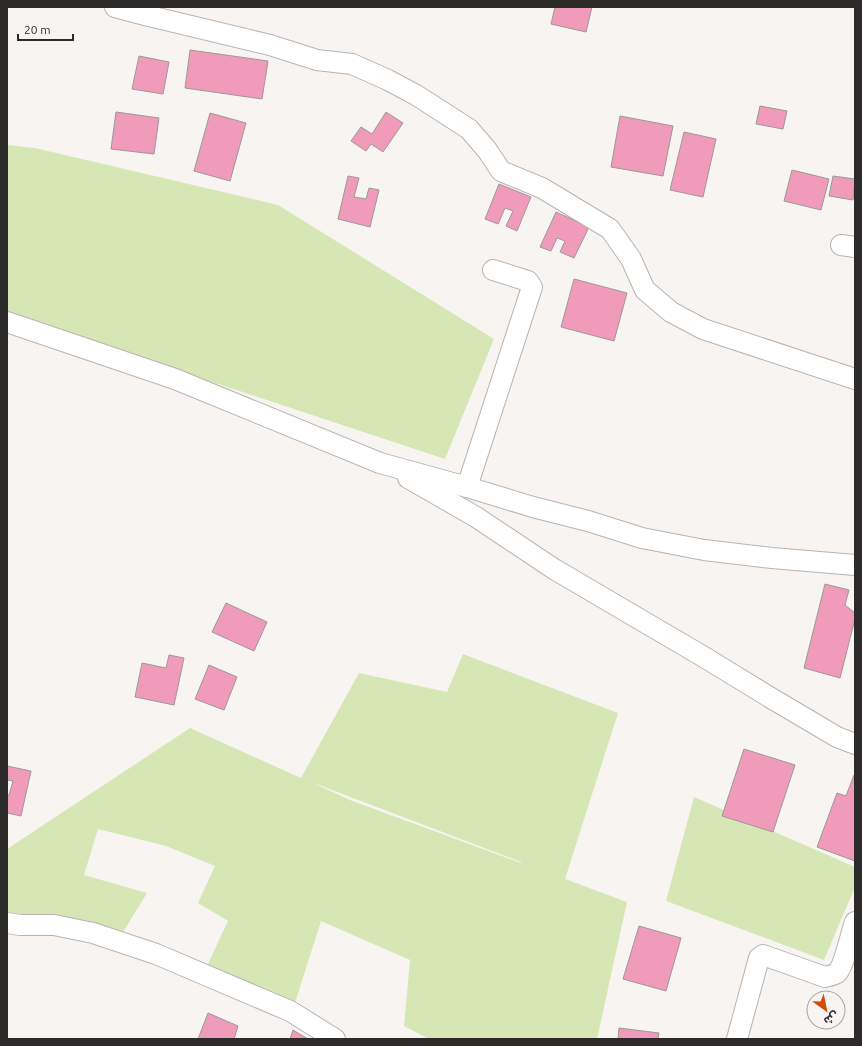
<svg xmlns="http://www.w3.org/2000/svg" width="862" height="1046" font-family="Ubuntu,'Noto Sans Arabic',sans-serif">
<rect width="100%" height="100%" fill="#f8f4f2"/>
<!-- green -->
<g fill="#d6e7b5" fill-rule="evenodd">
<polygon points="7,145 35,148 278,205 494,339 445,459 7,314"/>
<path d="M463,654l155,59 -53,166 62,23 -30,137h-168l-25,-13 6,-66 -89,-39 -27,85 -88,-38 22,-47 -30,-18 17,-37 -49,-20 -68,-17 -14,46 63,18 -30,49 -76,-25 -34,-5v-63l183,-121 111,50 58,-105 88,19zM311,782l210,80v1l-171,-63z"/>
<polygon points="694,797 855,867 855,887 824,960 666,901"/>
</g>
<!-- building -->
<g fill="#f09bb9" stroke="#9c9899">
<polygon points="555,7 592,7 586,32 551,24"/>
<polygon points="190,50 268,61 262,99 185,88"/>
<polygon points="139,56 169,62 163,94 132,89"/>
<polygon points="760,106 787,111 783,129 756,124"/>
<polygon points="116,112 159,118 154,154 111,149"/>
<polygon points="386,112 403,123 383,152 371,144 366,151 351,141 361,127 372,134"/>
<polygon points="210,113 246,123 230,181 194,171"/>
<polygon points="620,116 673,126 663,176 611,167"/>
<polygon points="684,132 716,139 703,197 670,190"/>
<polygon points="792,170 829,179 821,210 784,201"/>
<polygon points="348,176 359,178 354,197 366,199 369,188 379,190 370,227 338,219"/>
<polygon points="833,176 855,179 853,200 829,196"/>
<polygon points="499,184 531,197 517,231 506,226 513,211 505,208 498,224 485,219"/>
<polygon points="556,212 589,227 574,258 560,252 565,241 557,238 551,251 540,247"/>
<polygon points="574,279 627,293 614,341 561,327"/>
<polygon points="825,584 849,590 845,605 855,613 855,619 840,678 804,668"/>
<polygon points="226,603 267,622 254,651 212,632"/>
<polygon points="169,655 184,658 174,705 135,697 142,663 166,668"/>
<polygon points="209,665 237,677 224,710 195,699"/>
<polygon points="744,749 795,765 773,832 722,816"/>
<polygon points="7,766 31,771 21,816 7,813 7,795 9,795 13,781 7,780"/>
<polygon points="854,775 855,775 855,861 817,847 837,793 846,796"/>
<polygon points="639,926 681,938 666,991 623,979"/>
<polygon points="208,1013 238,1026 234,1039 198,1039"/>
<polygon points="619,1028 659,1033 658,1039 618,1039"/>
<polygon points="293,1030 308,1039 290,1039"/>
</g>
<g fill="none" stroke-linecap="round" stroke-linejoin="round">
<defs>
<g id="minor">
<polyline points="115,7 145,15 270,45 317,60 352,64 388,80 416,95 469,129 487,150 501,171 542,188 610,229 631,259 645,290 671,312 703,329 855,379"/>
<polyline points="841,245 855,247"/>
<polyline points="7,322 175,379 380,463 467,487 533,507 588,521 642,538 704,550 772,558 855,565"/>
<polyline points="408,478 476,517 554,569 704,657 771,698 837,737 855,744"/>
<polyline points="467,487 532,287 528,281 493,270"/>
<polyline points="7,923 20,925 54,925 93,933 156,954 290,1011 335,1039"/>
<path d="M737,1039l22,-81 4,-3 62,22c4,-1 9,-2 12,-4 7,-7 14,-40 18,-51"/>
</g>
</defs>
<!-- minor casing -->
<use href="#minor" stroke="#b8b4b2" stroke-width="22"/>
<!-- minor -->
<use href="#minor" stroke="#fff" stroke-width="20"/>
</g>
<!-- border -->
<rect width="862" height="1046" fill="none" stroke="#2d2b2a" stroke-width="16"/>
<!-- north arrow -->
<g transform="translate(826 1010) rotate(147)"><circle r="19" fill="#f8f4f2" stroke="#a7a4a2"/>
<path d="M0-3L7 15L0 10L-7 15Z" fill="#d14c09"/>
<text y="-6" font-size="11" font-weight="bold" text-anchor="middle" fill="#2d2b2a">ش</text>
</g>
<!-- scale -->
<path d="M18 34v6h55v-6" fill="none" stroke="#2d2b2a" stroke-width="2"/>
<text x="24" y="34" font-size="12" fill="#2d2b2a" stroke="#f8f4f2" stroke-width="3" paint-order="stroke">20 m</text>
</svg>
